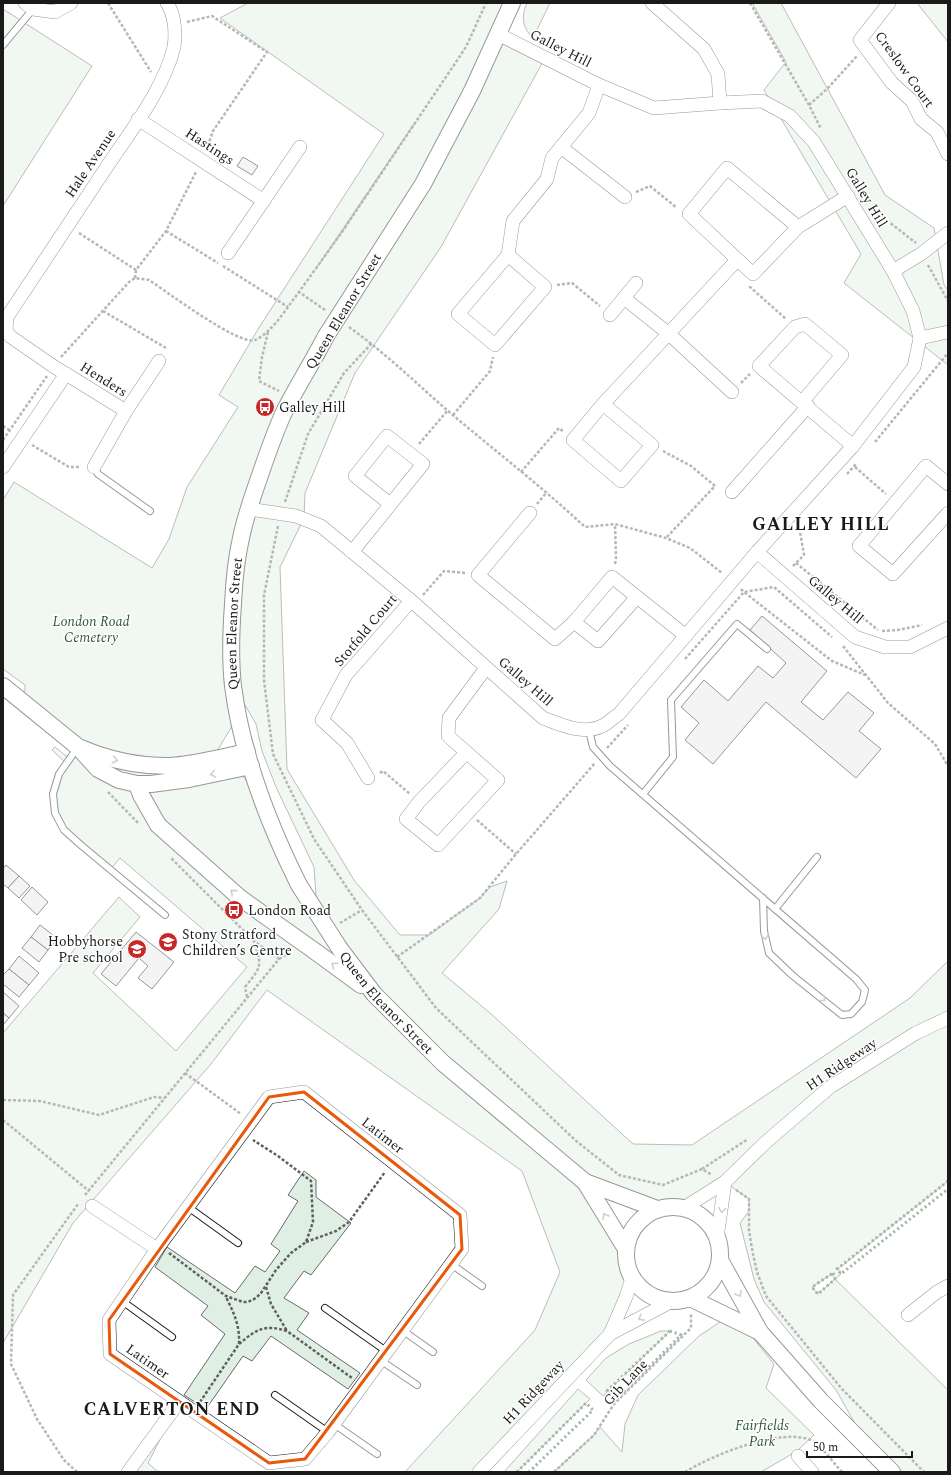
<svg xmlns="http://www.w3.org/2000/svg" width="951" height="1475" font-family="Spectral,serif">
<rect width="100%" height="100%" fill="#fff"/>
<!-- green -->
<g fill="#e0efe3" stroke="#6a6a6a" fill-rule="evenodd">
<path d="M248,3h264l-13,31 46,24 -104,189 -86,126 -50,120 -1,25 -24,49 7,202 67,111 46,55h29l51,-37 10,-11 17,-6 -8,28 -57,64 48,40 143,131 59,1 218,-147 38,-37v220l-110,88 3,5 -6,5 113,111v82h-56l-21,-20 -35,-62 -72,-88 -10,-23 -14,-56 9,-12v-12l-24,-17 -41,26 -17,-1 -10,2 -72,-27 41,67v11l6,18 -22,56 -131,138h-74l130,-142 25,-58 -38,-101 -255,-181 -56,74 -138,159 -70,120v-310l116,-136 21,20 -47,56 83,78 71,-84 -127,-109 -10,12c-21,-18 -61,-44 -57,-75 1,-9 10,-23 14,-31l-15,-14 3,-3 11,9 110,18 -26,4 -11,23 109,93 -74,-64 -13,-14 -12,-25 93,-17 25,41 50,97 -3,-45 -38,-80 -14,-36 -6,-27 -22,-38 -2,40 -15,25 -28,7 -35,2 -29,-4 -43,-16 -59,-45 2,-5v-5l-22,-16v-169l11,-18 138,86 17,-29 18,-52 51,-80 -19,-12 41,-69 124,-192 -164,-116zM414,124l-72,108 -25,35zM832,1274l3,5 -17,15 -6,-7z"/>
<path d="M527,3h23l-17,35c-11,-11 -12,-21 -6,-35z"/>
<polygon points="752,3 781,3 885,195 934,228 944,285 948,290 948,365 844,283 861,254 764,90 786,62"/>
<polygon points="917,3 948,3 948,42"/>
<polygon points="3,9 92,66 3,206"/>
<polygon points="304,1171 316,1180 316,1197 351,1223 311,1275 304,1271 284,1298 309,1313 297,1330 360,1373 348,1389 271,1336 252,1361 243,1356 206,1409 184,1395 225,1334 201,1315 208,1306 155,1267 167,1247 235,1293 255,1266 265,1272 280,1251 271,1244 298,1201 288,1195"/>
<polygon points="723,1320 753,1338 774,1364 766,1388 814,1435 797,1451 761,1472 554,1472 594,1435 600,1427 622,1452 625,1424 638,1395 699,1336"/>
<polygon points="661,1331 670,1331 603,1396 586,1380 606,1358 629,1344"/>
<polygon points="578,1389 590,1399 517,1472 504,1472"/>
<polygon points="179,1402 148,1463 158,1472 128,1472"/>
</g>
<!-- building -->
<g fill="#e6e6e6" stroke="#1a1a1a">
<polygon points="243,157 258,166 252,175 237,166"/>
<polygon points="762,616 827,671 801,702 823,720 848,692 874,713 859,731 881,749 856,778 766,702 713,764 685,740 699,723 681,707 704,680 728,701 758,666 773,678 786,663 750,630"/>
<polygon points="6,865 19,876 8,888 3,884 3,869"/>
<polygon points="19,876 30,886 19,898 8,888"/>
<polygon points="32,887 48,902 37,915 21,900"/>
<polygon points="40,925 58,939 48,950 31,937"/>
<polygon points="136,932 174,962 152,989 138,978 148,966 139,958 116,986 101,974"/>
<polygon points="31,937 48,950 39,962 22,948"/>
<polygon points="19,956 39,973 29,985 9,969"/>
<polygon points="9,969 29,985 19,997 3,984 3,975"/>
<polygon points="3,992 19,1006 9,1018 3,1013"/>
<polygon points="3,1013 9,1018 3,1025"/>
</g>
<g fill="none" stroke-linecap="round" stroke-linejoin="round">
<defs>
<g id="service">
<polyline points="3,45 33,9"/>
<polyline points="94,467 98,474 150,511"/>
<polyline points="589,730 593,747 610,766 856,979 865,990 862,1002 851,1014 842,1015 792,975 769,953 764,931 763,898"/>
<polyline points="78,747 59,774 53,794 55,813 64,830 82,846 165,915"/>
<polyline points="643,794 673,757 671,700 737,624 767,649"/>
<polyline points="775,909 817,857"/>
<polyline points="188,1207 238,1243"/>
<polyline points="451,1264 482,1286"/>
<polyline points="122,1301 172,1337"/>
<polyline points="325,1308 386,1351"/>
<polyline points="402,1330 433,1352"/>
<polyline points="380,1360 417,1385"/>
<polyline points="275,1395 328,1432"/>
<polyline points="334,1424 377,1454"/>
</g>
<g id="minor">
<polyline points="25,3 33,9 55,12 71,3"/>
<polyline points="652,3 704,49 718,74 720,103"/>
<polyline points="889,3 860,40 892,83 912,101 921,119 937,132 948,154"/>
<polyline points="138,119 264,201"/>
<polyline points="561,147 625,197"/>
<polyline points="798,227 727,168 689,214 753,274 798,227 848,196"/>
<polyline points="228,253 300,147"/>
<polyline points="508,255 545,287 495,345 458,314 508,255 513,221 547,179 552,158 589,113 599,85"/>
<polyline points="893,271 921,254 948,233"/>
<polyline points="636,283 624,298 669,334 732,392"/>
<polyline points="610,315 624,298"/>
<polyline points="920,338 948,332"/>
<polyline points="802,402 842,355 805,324 795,327 759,366 853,446"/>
<polyline points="603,404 652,445 621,481 573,440 603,404 737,260"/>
<path d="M126,411l-73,-45 -42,-29 -5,-6 1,-14c33,-50 66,-100 99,-149 24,-36 58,-79 68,-121 2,-13 1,-32 -7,-44"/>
<polyline points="3,467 66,374"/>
<polyline points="94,467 126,411 159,361"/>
<polyline points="948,484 926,466 859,546 893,574 948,513"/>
<polyline points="732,492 808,406"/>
<path d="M249,509l47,7 25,10 94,78 128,114c19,7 41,18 61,7 5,-3 10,-8 15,-11l138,-162 96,-106 61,-79 6,-29 -7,-27 -20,-40 -79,-129 -24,-26 -28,-15 -42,2 -66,5 -55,-23 -101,-51"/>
<polyline points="530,513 478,575 555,639 574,622 612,577 686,636"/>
<polyline points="352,552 423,464 387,436 355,476 390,504"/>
<polyline points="757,552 855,637 885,647 910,647 948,628"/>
<polyline points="574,622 598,641 637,597"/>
<polyline points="466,753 419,802 406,819 438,845 498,780 448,736 449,718 486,668"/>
<polyline points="368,778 347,743 322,720 346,675 411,601"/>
<polygon points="304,1092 460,1215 462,1249 328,1432 305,1459 269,1463 110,1354 109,1320 157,1249 269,1097"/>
<polyline points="92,1206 157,1249"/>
<polyline points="684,1208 725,1182 766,1142 830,1087 916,1033 948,1018"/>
<polyline points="717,1238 725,1182"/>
<polyline points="908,1315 937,1292 948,1286"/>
<polyline points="610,1334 626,1297 632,1278"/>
<polyline points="798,1456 812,1472"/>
<polyline points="128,1472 179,1402"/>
<polyline points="479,1472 610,1334 672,1301"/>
</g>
<g id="tertiary">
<polyline points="356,289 423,184 472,91 512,3"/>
<polyline points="3,686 78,747 98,769 119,780 137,784 151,784 189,779 251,766"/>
<path d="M81,748c28,12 57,18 87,18 26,-1 55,-9 79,-14"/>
<polyline points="137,784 141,795 158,825 239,897 264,915"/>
<path id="s1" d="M299,885c-31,-62 -57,-130 -66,-199 -3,-27 -2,-55 0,-82 1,-22 3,-44 8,-66 4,-20 11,-40 18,-60 8,-23 16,-47 26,-68 13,-25 28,-49 41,-74"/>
<path id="s2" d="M340,949l34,45 69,69 142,119 72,27"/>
<polyline points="316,952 361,985"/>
<polyline points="585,1182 626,1249"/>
<circle cx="673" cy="1254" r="47"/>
<polyline points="720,1260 760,1332 821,1401 892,1472"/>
<polyline points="690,1298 760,1332"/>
</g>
</defs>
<!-- service casing -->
<use href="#service" stroke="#1a1a1a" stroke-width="8"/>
<!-- minor casing -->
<use href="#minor" stroke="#1a1a1a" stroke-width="14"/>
<!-- tertiary casing -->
<use href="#tertiary" stroke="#1a1a1a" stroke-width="18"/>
<!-- path -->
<g stroke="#5f5f5f" stroke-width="2.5" stroke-dasharray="3 2" stroke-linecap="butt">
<polyline points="108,3 151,72"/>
<polyline points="750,3 809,105 821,129"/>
<polyline points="187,22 212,16 267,52 213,131 207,148"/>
<polyline points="809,105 828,88 857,56"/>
<polyline points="636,192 650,186 677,208"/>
<polyline points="871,208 916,243"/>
<polyline points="166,231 218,263"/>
<polyline points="79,233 136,270 166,231 196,172"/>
<polyline points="928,265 948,301"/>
<polyline points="223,266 288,307"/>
<polyline points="135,278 136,270"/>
<polyline points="557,285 572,283 600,306"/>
<polyline points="750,286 750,287 786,319"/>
<polyline points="325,310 299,292 342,232 466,47 486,3"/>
<polyline points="103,311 166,348"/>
<path d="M349,327c35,25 66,55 99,84 46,39 93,75 137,116l30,-3 51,14 24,10 32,25"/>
<polyline points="268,332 262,357 259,381 279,391"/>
<path d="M61,357l68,-75 6,-4 14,2c17,11 90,66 106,60 17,-7 33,-34 44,-48"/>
<polyline points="741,383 750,374"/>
<polyline points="453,415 490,371 493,357"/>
<polyline points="3,426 9,430"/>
<polyline points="3,440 47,376"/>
<polyline points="875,442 948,353"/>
<polyline points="419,444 448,410"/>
<polyline points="32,445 69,467 81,467"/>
<polyline points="663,451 691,466 715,486 666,538"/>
<polyline points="855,467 886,494"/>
<polyline points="521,472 559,428 564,432"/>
<polyline points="847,474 857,463"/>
<polyline points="285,502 308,434 344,373 372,343"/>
<polyline points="537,504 547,492"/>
<polyline points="278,526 264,595 264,680 273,754 314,839 362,910 436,1008 575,1140 619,1175 663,1185 702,1169 712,1175"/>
<polyline points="796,563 878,630"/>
<polyline points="615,564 616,559 615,524"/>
<polyline points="793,566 804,555 799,526"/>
<polyline points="741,589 744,592 774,587 832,637"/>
<polyline points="423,595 444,571 465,573"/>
<polyline points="882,631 898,630 922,625"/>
<polyline points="843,646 888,703 935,744 948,766"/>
<polyline points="685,659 744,592 832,661 865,675"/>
<polyline points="607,748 628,725"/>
<polyline points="380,773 383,771 410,794"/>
<polyline points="108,792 139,824"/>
<polyline points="477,820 516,854"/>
<polyline points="340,923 362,910"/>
<polyline points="397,957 480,898 516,854 595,763"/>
<polyline points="279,959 291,952"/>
<path d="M247,997l-2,-10c17,-21 17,-20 9,-46"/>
<polyline points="185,1073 241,1114"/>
<polyline points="3,1100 40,1101 99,1115 154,1097 164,1098"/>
<polyline points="3,1120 89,1191"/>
<polyline points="702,1169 748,1139"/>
<polyline points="736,1190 749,1199 749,1231 753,1254 757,1272 766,1296 841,1388 924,1472"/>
<polyline points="85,1195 279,959 254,941 170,857"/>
<polyline points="306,1242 336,1231 349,1222 385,1172"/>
<polyline points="169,1253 226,1296 243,1302 248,1302 256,1298 261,1293 276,1270 291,1253 306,1242 313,1222 311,1181 278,1156 253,1140"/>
<polyline points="266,1287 271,1304 287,1331"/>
<path d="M239,1344c18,-15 25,-20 48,-13l65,47"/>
<path d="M200,1402l39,-58c1,-18 -5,-31 -13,-47"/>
<polyline points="77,1472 64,1460 37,1419 11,1364 13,1295 78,1204"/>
<polyline points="554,1472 594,1435 614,1404 691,1328 691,1314"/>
<path d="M685,1472c28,-17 97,-46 128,-31 6,2 23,25 29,31"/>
</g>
<!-- service -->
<use href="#service" stroke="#fff" stroke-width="6"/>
<!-- minor -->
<use href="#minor" stroke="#fff" stroke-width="13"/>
<!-- tertiary -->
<use href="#tertiary" stroke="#fff" stroke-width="16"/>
<defs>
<g id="tertiary-bridge">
<polyline points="326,336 356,289"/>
<polyline points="299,885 340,949"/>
<polyline points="264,915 316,952"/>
</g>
</defs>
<!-- tertiary-bridge casing -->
<use href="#tertiary-bridge" stroke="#1a1a1a" stroke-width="18" stroke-linecap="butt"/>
<!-- tertiary-bridge -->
<use href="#tertiary-bridge" stroke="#fff" stroke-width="16"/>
<!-- hedge -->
<g stroke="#2b5a34" stroke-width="3" stroke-dasharray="2 3" stroke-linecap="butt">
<polyline points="948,1181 837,1269 841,1274 948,1189"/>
<polygon points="833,1273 835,1279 818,1294 812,1287"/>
<polygon points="670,1331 681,1335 617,1399 607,1391"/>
<polyline points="158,1472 159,1472"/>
<polyline points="517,1472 586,1403 593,1410 529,1472"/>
</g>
</g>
<!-- one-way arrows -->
<defs><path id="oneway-chevron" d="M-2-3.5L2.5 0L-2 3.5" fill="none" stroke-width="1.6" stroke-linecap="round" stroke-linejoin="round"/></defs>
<g stroke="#989898">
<use href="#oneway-chevron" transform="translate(115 760) rotate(12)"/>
<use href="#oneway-chevron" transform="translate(213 774) rotate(168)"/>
<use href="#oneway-chevron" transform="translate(233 892) rotate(-139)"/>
<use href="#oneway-chevron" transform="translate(765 937) rotate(81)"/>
<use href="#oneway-chevron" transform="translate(334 965) rotate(-144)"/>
<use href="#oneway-chevron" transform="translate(823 999) rotate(39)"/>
<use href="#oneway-chevron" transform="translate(722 1210) rotate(98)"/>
<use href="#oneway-chevron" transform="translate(605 1216) rotate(-121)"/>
<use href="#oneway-chevron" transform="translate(739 1294) rotate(61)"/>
<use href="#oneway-chevron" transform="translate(641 1318) rotate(152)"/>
</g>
<!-- marked area -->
<path d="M0 0H951V1475H0ZM304,1092l156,123 2,34 -157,210 -36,4 -159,-109 -1,-34 160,-223z" fill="#fff" fill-opacity=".55" fill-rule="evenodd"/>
<path fill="none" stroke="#e8590c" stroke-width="3" stroke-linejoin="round" d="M304,1092l156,123 2,34 -157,210 -36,4 -159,-109 -1,-34 160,-223z"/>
<!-- icons -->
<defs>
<symbol id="bus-disc" viewBox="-11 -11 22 22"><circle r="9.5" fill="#c62828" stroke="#fff"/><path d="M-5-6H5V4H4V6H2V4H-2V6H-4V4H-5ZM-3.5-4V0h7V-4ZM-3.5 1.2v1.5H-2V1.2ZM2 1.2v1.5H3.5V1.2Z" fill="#fff"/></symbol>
<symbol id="school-disc" viewBox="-11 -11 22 22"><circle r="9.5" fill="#c62828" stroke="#fff"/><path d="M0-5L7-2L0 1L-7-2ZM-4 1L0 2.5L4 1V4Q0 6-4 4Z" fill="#fff"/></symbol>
</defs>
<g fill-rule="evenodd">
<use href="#bus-disc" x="254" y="396" width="22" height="22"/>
<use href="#bus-disc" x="223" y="899" width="22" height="22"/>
<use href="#school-disc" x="157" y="931" width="22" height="22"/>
<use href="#school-disc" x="126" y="938" width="22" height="22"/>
</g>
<g text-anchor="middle" stroke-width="3" stroke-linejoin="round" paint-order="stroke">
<!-- street labels -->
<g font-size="14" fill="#1a1a1a" stroke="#fff">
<text transform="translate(561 48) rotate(27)" y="5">Galley Hill</text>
<text transform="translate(905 69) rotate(54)" y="5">Creslow Court</text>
<text transform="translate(210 146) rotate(33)" y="5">Hastings</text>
<text transform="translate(90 163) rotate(-56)" y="5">Hale Avenue</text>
<text transform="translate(867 197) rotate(59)" y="5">Galley Hill</text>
<text transform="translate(343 311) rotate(-59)" y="5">Queen Eleanor Street</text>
<text transform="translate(104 379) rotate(32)" y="5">Henders</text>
<text transform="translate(836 599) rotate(40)" y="5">Galley Hill</text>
<text dy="5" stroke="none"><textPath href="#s1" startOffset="273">Queen Eleanor Street</textPath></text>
<text transform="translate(365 630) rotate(-50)" y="5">Stotfold Court</text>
<text transform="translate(526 681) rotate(41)" y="5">Galley Hill</text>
<text dy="5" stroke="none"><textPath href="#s2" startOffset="71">Queen Eleanor Street</textPath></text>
<text transform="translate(841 1064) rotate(-34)" y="5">H1 Ridgeway</text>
<text transform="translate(383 1135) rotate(38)" y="5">Latimer</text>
<text transform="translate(148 1361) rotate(35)" y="5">Latimer</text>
<text transform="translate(625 1382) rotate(-47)" y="5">Gib Lane</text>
<text transform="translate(533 1392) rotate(-47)" y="5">H1 Ridgeway</text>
</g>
<!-- poi labels -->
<g font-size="14" fill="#1a1a1a" stroke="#fff" text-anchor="start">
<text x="279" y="412">Galley Hill</text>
<text x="248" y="915">London Road</text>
<text x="182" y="939">Stony Stratford<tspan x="182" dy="16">Children’s Centre</tspan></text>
<text x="123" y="946" text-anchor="end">Hobbyhorse<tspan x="123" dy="16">Pre school</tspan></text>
</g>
<!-- park labels -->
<g font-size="14" font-style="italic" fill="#2b5a34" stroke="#fff">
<text x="91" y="626">London Road<tspan x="91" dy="16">Cemetery</tspan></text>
<text x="762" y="1430">Fairfields<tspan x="762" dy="16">Park</tspan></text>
</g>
<!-- district labels -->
<g font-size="18" font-weight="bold" letter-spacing="1" fill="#1a1a1a" stroke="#fff">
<text x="821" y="530">GALLEY HILL</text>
<text x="172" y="1415">CALVERTON END</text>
</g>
</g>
<!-- border -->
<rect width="951" height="1475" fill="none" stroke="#1a1a1a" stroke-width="8"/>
<!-- scale -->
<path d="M807 1451v6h105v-6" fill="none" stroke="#1a1a1a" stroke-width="2"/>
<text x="813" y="1451" font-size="12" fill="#1a1a1a" stroke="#ffffff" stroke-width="3" paint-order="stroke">50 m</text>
</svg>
